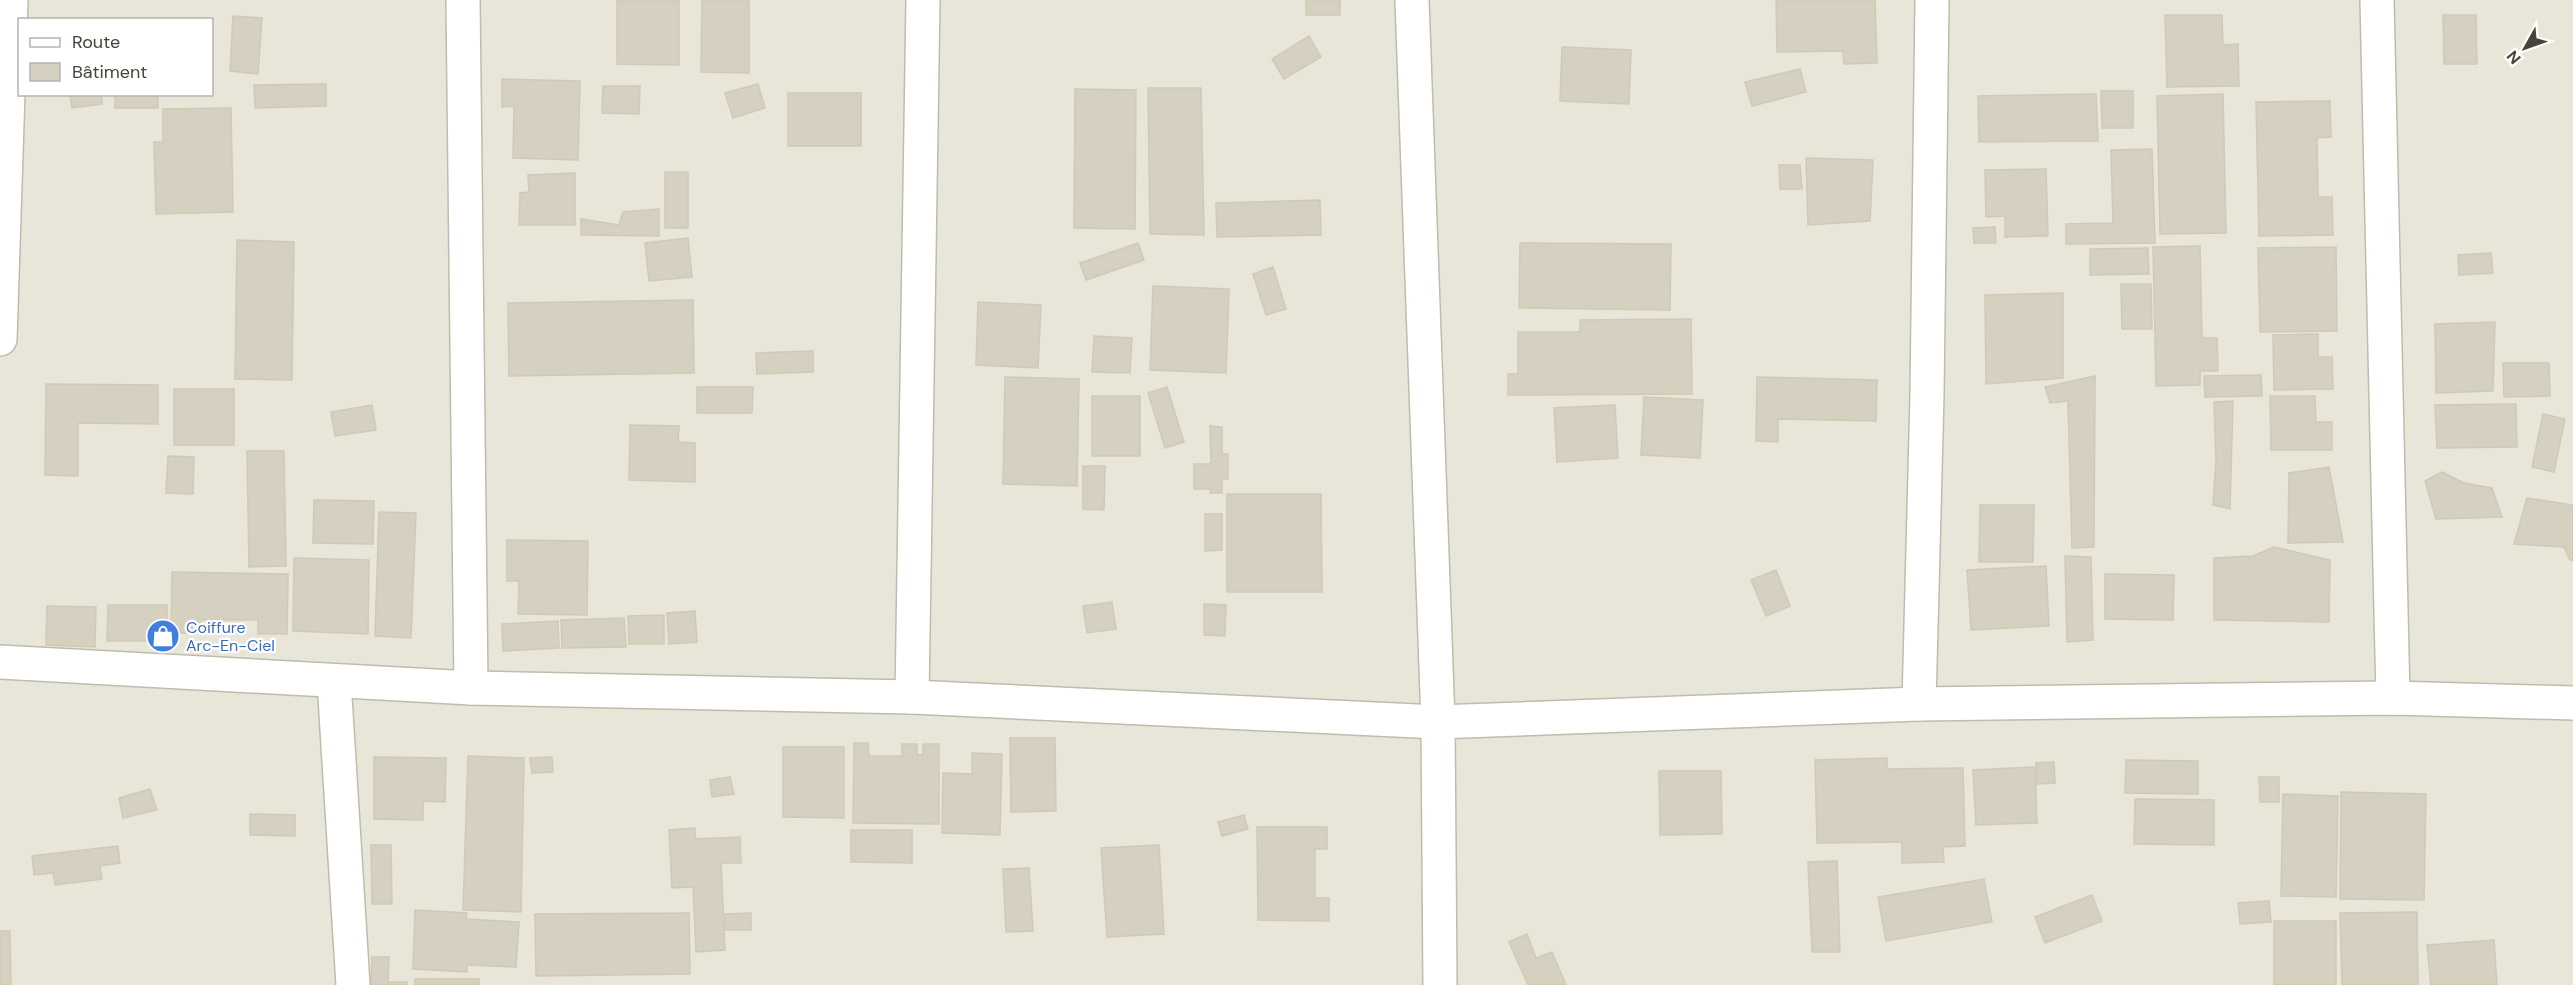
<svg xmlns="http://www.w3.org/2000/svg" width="2573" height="985" font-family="'DM Sans',sans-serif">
<rect width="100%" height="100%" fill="#f4f3ea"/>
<!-- residential -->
<path fill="#e8e5d9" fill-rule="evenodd" d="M0,0h2573v985h-2573zM20,20h192v74h-192z"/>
<!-- building -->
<g fill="#d5d0c0" stroke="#d0c9b4" stroke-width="1.5">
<polygon points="617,0 679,0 679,65 617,64"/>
<polygon points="702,0 749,0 749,73 701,72"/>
<rect x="1306" y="0" width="34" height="15"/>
<polygon points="1776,0 1875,0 1877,63 1844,64 1843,51 1777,52"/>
<polygon points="2165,15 2222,15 2223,45 2238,44 2239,86 2167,87"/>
<polygon points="2443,15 2476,15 2477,64 2444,64"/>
<polygon points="233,16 262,18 258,74 230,71"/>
<polygon points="1309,36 1321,57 1284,79 1272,59"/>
<polygon points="1562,47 1631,50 1629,104 1560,101"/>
<polygon points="1800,69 1806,92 1752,106 1745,82"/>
<polygon points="502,79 580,81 578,160 513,158 514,106 502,107"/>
<polygon points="326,84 326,106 255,108 254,85"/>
<polygon points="758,84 765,108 733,118 725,93"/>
<polygon points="603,86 640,86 639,114 602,113"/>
<polygon points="1148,88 1201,88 1204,235 1150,234"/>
<polygon points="1075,89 1136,90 1135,229 1074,228"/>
<polygon points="2101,91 2133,91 2133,128 2102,128"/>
<rect x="788" y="93" width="73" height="53"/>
<polygon points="70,94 102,94 102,104 72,108"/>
<rect x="115" y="94" width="43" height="14"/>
<polygon points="2096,94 2098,141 1979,142 1978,96"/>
<polygon points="2223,94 2226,233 2160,234 2157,96"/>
<polygon points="2330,101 2331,137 2317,138 2318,197 2332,197 2333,235 2259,236 2256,102"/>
<polygon points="231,108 233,212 156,214 154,142 163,142 163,109"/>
<polygon points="2152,149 2155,243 2066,244 2066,224 2113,223 2111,150"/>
<polygon points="1806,158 1873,160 1870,221 1808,225"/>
<polygon points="1779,165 1800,165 1802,189 1780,189"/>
<polygon points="2046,169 2048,236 2005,237 2005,216 1986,217 1985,170"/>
<rect x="665" y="172" width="23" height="56"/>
<polygon points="575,173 575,225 519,225 520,193 529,192 528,175"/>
<polygon points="1320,200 1321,235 1217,237 1216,203"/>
<polygon points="659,209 659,236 581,235 581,219 619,225 623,212"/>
<polygon points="1995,227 1996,243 1974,243 1973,228"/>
<polygon points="688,238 692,277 649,281 645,243"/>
<polygon points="237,240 294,242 292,380 235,379"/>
<polygon points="1138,243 1144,260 1086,280 1080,263"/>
<polygon points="1520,243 1671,244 1670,310 1519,308"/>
<polygon points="2200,246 2202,338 2217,338 2218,371 2200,371 2200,385 2156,386 2153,247"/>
<polygon points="2336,247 2337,331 2260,332 2258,248"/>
<polygon points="2148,248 2149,274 2090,275 2090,249"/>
<polygon points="2491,253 2493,273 2459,275 2458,255"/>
<polygon points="1273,267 1286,309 1266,315 1253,274"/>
<polygon points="2121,284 2151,284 2152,329 2122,329"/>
<polygon points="1153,286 1229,289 1226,373 1150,370"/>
<polygon points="2063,293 2063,378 1986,384 1985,295"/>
<polygon points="693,300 694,373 509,376 508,303"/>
<polygon points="978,302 1041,305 1038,368 976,365"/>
<polygon points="1691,319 1692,394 1508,395 1508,374 1518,374 1518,332 1580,332 1580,320"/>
<polygon points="2495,322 2493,391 2436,393 2435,324"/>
<polygon points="2318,334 2318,357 2332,357 2333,389 2274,390 2273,335"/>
<polygon points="1094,336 1132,338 1130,373 1092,372"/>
<polygon points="813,351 813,372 757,374 756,353"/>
<polygon points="2503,363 2549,363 2550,396 2504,397"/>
<polygon points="2261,375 2262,396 2205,397 2204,376"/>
<polygon points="2095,376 2094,547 2072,548 2068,401 2050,403 2045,387"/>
<polygon points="1005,377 1079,379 1077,486 1003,484"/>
<polygon points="1757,377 1877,380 1876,421 1778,419 1778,442 1756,441"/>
<polygon points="46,384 158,385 158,424 78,423 78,476 45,475"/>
<polygon points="697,387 753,387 752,413 697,413"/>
<polygon points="1167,387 1184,442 1165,448 1148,393"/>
<rect x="174" y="389" width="60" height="56"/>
<rect x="1092" y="396" width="48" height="60"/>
<polygon points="2270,396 2315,396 2316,422 2332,422 2332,450 2271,450"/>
<polygon points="1644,397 1703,400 1700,458 1641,455"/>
<polygon points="2233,401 2230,509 2213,505 2216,461 2214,402"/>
<polygon points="2516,404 2517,447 2437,448 2435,405"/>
<polygon points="372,405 376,430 335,436 331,412"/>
<polygon points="1615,405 1618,458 1557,462 1554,408"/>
<polygon points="2543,414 2565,419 2554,472 2532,467"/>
<polygon points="630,425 679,426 678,442 695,443 695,482 629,480"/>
<polygon points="1210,426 1222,427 1222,454 1228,454 1228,479 1222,479 1222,493 1210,493 1211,489 1194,489 1194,464 1211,464"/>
<polygon points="247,451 284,451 286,566 249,567"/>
<polygon points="168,456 194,457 193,494 166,493"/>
<polygon points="1083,466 1105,466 1104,510 1083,509"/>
<polygon points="2329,467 2343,542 2288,543 2289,473"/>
<polygon points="2442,472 2464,483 2492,488 2502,517 2436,519 2425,481"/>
<polygon points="1227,494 1321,494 1322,592 1227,592"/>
<polygon points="2527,498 2573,505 2573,561 2570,560 2564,547 2514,544"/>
<polygon points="314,500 374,501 373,544 313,543"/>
<polygon points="1980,505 2034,505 2033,562 1979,562"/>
<polygon points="379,512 416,513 411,638 375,636"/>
<polygon points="1205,514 1222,514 1222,550 1205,551"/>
<polygon points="507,540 588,541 587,615 518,614 519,581 507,581"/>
<polygon points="2274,547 2330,560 2329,622 2214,620 2214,558 2253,556"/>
<polygon points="2065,556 2091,557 2093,640 2067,642"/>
<polygon points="294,558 369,560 368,634 293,631"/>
<polygon points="2046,566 2049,626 1971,630 1967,570"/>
<polygon points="1776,570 1790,606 1766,616 1751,580"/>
<polygon points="172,572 288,574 287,634 258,634 258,620 201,620 201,633 171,633"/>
<polygon points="2105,574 2174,575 2173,620 2105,619"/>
<polygon points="1112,602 1116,629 1087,633 1083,606"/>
<polygon points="1204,604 1226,605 1225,636 1204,635"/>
<polygon points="108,605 167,605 167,641 107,641"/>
<polygon points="47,606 96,607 95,647 46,645"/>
<polygon points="695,611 697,642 669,644 667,613"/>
<polygon points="664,615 664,644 629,644 628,616"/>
<polygon points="624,618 626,647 562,648 561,620"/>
<polygon points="558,621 559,648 503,651 502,624"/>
<polygon points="1010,738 1055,738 1056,811 1011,812"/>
<polygon points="854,743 868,743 869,756 902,756 902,744 917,744 917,755 923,755 923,744 939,744 939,824 853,823"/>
<polygon points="783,747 844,747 844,818 783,817"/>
<polygon points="972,753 1002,754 1000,835 942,833 943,773 972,774"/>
<polygon points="468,756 524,758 521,912 463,910"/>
<polygon points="374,757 446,758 445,802 423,801 423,820 374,819"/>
<polygon points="552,757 553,772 532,773 530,758"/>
<polygon points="1887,758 1887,769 1963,768 1965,846 1943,847 1944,862 1902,863 1902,842 1817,843 1815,760"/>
<polygon points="2126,760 2198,761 2198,794 2125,793"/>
<polygon points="2054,762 2055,783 2037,784 2036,763"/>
<polygon points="2035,767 2037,823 1976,825 1973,770"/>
<polygon points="1659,771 1721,771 1722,834 1660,835"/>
<polygon points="730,777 734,794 712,797 710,780"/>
<polygon points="2259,777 2279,777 2279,802 2260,802"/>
<polygon points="150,789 157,810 123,818 119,798"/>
<polygon points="2341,792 2426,794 2424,900 2340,899"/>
<polygon points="2283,794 2338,796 2336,897 2281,896"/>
<polygon points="2135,799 2214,800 2214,845 2134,844"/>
<polygon points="250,814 295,815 295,836 250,835"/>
<polygon points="1244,815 1248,829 1222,836 1218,822"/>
<polygon points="1257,827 1327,827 1327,849 1315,849 1315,898 1329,898 1329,921 1258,920"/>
<polygon points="695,828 695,839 740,837 741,863 721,863 725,950 696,952 693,887 672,888 669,830"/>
<polygon points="851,830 912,830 912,863 851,862"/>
<polygon points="371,845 391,845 392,904 372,904"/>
<polygon points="1159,845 1164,934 1107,937 1101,848"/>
<polygon points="118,846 120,863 100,866 102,879 55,885 53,873 34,875 32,856"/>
<polygon points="1837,861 1840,952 1812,952 1808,862"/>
<polygon points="1029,868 1033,931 1006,932 1003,869"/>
<polygon points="1984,879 1992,922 1886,941 1878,897"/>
<polygon points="2092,895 2102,921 2045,943 2035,917"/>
<polygon points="2269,901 2271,922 2240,924 2238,903"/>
<polygon points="415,910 467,913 466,919 519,922 516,967 467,965 467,972 413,969"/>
<polygon points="2417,912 2418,985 2342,985 2340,913"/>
<polygon points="689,913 690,974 536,976 535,914"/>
<polygon points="751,913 751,930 725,930 725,914"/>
<rect x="2274" y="921" width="62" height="64"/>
<polygon points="0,931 10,931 11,985 0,985"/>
<polygon points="1527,934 1536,958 1552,952 1566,985 1528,985 1509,942"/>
<polygon points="2494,940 2497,985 2431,985 2427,945"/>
<polygon points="372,957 389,957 388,982 407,982 407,985 371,985"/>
<rect x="415" y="979" width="64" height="6"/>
</g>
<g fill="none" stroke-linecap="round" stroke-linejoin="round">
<defs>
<g id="minor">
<polyline points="463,0 471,688"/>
<polyline points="1412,0 1438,722 1440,985"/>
<polyline points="2377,0 2393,698"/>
<polyline points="0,339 11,0"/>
<polyline points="0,662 471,688 912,697 1438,722 1919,704 2393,698 2573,703"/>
<polyline points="334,681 353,985"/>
<polyline points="912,697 923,0"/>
<polyline points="1919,704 1927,395 1932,0"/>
</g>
</defs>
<!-- minor casing -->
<use href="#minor" stroke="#bfbcad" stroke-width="36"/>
<!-- minor -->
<use href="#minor" stroke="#fff" stroke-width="33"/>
</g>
<!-- icons -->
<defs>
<symbol id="shop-disc" viewBox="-11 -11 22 22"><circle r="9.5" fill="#3f7fe0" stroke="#fff"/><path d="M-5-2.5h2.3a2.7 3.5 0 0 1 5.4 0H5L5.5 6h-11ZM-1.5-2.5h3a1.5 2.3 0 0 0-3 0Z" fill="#fff"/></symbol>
</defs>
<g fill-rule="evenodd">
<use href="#shop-disc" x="144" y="617" width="38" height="38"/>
</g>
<g text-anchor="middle" stroke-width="4.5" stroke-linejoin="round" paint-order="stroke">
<!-- shop labels -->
<g font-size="16" fill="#366cbe" stroke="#fff" text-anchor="start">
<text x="186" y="633">Coiffure<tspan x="186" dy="18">Arc-En-Ciel</tspan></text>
</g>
</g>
<!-- legend -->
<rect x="18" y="18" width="195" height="78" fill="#ffffff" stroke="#b6b4b0" stroke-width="1.5"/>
<rect x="30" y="38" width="30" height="9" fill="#ffffff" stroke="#b6b4b0" stroke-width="1.5"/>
<text x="72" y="48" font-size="18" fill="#484439">Route</text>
<rect x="30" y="63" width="30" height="18" fill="#d5d0c0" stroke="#b6b4b0" stroke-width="1.5"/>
<text x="72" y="78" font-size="18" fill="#484439">Bâtiment</text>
<!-- north arrow -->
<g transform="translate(2525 48) rotate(230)" stroke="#ffffff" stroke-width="4.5" paint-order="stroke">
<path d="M0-4.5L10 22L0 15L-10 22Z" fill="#484439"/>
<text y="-9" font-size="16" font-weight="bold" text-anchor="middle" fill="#484439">N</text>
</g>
</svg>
